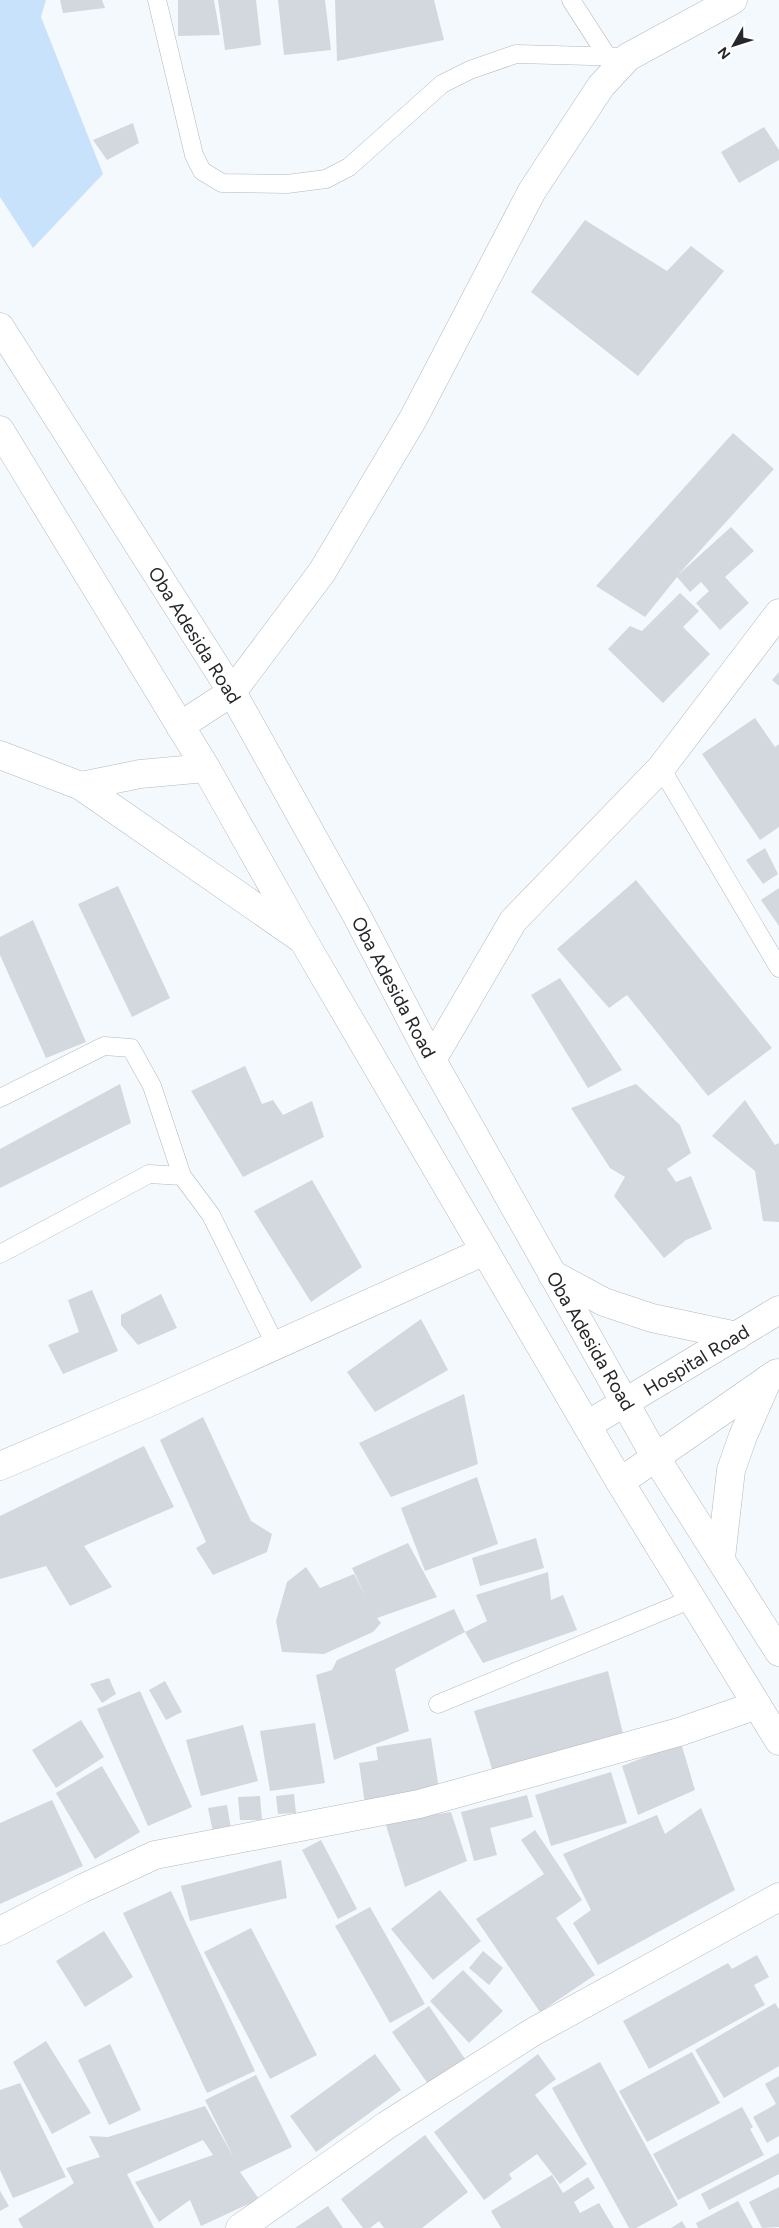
<svg xmlns="http://www.w3.org/2000/svg" width="779" height="2228" font-family="Figtree,sans-serif">
<rect width="100%" height="100%" fill="#f4f9fe"/>
<!-- green -->
<polygon fill="#c9e2fc" points="0,0 46,0 41,17 103,174 33,248 0,197"/>
<!-- building -->
<g fill="#d2d8de">
<polygon points="60,0 102,0 105,8 63,13"/>
<polygon points="178,0 214,0 220,35 178,36"/>
<polygon points="218,0 256,0 261,45 225,50"/>
<polygon points="278,0 325,0 331,50 284,55"/>
<polygon points="335,0 434,0 444,40 337,61"/>
<polygon points="133,123 139,143 107,160 93,140"/>
<polygon points="764,127 779,150 779,160 739,183 721,152"/>
<polygon points="585,220 667,271 691,246 724,271 638,376 531,292"/>
<polygon points="733,433 774,469 678,575 731,527 754,551 725,577 749,603 720,630 696,603 709,591 701,582 690,592 677,577 645,617 596,586"/>
<polygon points="680,593 699,611 683,627 710,654 663,703 608,649 630,626 642,631"/>
<polygon points="779,672 779,686 772,680"/>
<polygon points="755,718 775,747 779,744 779,827 760,840 702,754"/>
<polygon points="765,848 778,874 763,884 746,860"/>
<polygon points="636,880 772,1048 708,1096 627,995 609,1008 557,949"/>
<polygon points="118,886 170,998 132,1017 78,904"/>
<polygon points="779,888 779,926 761,900"/>
<polygon points="33,920 86,1042 46,1058 0,955 0,937"/>
<polygon points="560,978 622,1070 588,1088 531,995"/>
<polygon points="245,1066 262,1104 273,1100 283,1115 312,1101 324,1137 243,1177 191,1091"/>
<polygon points="120,1084 131,1123 0,1188 0,1149"/>
<polygon points="636,1084 680,1125 691,1153 667,1169 676,1182 691,1176 712,1229 686,1240 664,1258 614,1196 625,1177 610,1168 571,1108"/>
<polygon points="745,1100 775,1145 779,1143 779,1222 763,1221 755,1171 712,1136"/>
<polygon points="312,1180 362,1267 311,1302 254,1211"/>
<polygon points="92,1290 118,1351 63,1374 48,1345 79,1332 68,1300"/>
<polygon points="161,1294 177,1328 138,1345 121,1325 121,1315"/>
<polygon points="421,1319 448,1370 375,1412 347,1372"/>
<polygon points="464,1394 478,1464 391,1497 359,1443"/>
<polygon points="203,1417 251,1521 272,1534 267,1552 213,1575 196,1548 206,1542 160,1440"/>
<polygon points="144,1446 174,1507 84,1546 112,1587 70,1606 46,1566 0,1579 0,1516"/>
<polygon points="477,1477 498,1544 425,1571 401,1508"/>
<polygon points="536,1538 544,1568 480,1586 472,1558"/>
<polygon points="408,1543 437,1597 377,1618 381,1623 373,1632 324,1654 282,1652 276,1621 287,1582 306,1567 320,1588 354,1574 366,1597 352,1568"/>
<polygon points="548,1572 551,1600 563,1595 577,1630 483,1663 465,1632 487,1621 476,1595"/>
<polygon points="454,1609 465,1632 395,1669 409,1731 334,1760 316,1675 332,1670 337,1660"/>
<polygon points="608,1671 624,1738 494,1775 474,1711"/>
<polygon points="109,1678 116,1694 102,1703 90,1684"/>
<polygon points="165,1681 182,1712 166,1720 149,1690"/>
<polygon points="140,1691 192,1807 148,1826 97,1709"/>
<polygon points="81,1720 104,1757 56,1788 32,1750"/>
<polygon points="315,1723 325,1783 270,1791 260,1731"/>
<polygon points="243,1725 258,1781 201,1796 186,1740"/>
<polygon points="431,1738 439,1789 365,1804 359,1763 378,1760 376,1747"/>
<polygon points="681,1743 695,1790 638,1815 622,1766"/>
<polygon points="102,1766 140,1832 95,1859 56,1793"/>
<polygon points="611,1772 627,1823 551,1846 535,1795"/>
<polygon points="294,1794 296,1813 278,1814 276,1796"/>
<polygon points="527,1795 533,1817 490,1828 497,1855 474,1861 461,1812"/>
<polygon points="260,1796 262,1820 240,1820 238,1797"/>
<polygon points="52,1800 83,1866 0,1904 0,1823"/>
<polygon points="227,1805 231,1829 213,1832 208,1808"/>
<polygon points="701,1808 735,1890 598,1965 573,1923 591,1910 563,1854 657,1815 665,1834"/>
<polygon points="451,1812 467,1861 405,1887 385,1822"/>
<polygon points="535,1830 582,1900 556,1918 595,1975 540,2012 476,1919 544,1874 521,1840"/>
<polygon points="321,1840 357,1909 338,1919 302,1850"/>
<polygon points="281,1860 287,1898 190,1921 181,1886"/>
<polygon points="440,1890 481,1941 433,1980 391,1929"/>
<polygon points="171,1891 255,2071 207,2093 123,1913"/>
<polygon points="370,1907 425,2004 390,2023 335,1926"/>
<polygon points="251,1928 317,2055 270,2079 204,1952"/>
<polygon points="104,1931 133,1977 85,2007 56,1961"/>
<polygon points="483,1951 503,1968 489,1985 469,1968"/>
<polygon points="757,1955 769,1977 754,1985 765,2005 649,2069 623,2021 728,1963 732,1969"/>
<polygon points="463,1970 503,2011 469,2043 430,2001"/>
<polygon points="775,2003 779,2009 779,2066 724,2098 695,2050"/>
<polygon points="429,2006 465,2059 428,2084 392,2032"/>
<polygon points="46,2041 91,2113 52,2134 13,2062"/>
<polygon points="110,2044 141,2110 109,2125 78,2060"/>
<polygon points="692,2052 720,2103 647,2142 619,2091"/>
<polygon points="375,2054 401,2090 316,2152 290,2116"/>
<polygon points="538,2054 556,2079 535,2095 587,2164 560,2184 537,2154 509,2174 512,2179 484,2200 434,2132"/>
<polygon points="600,2062 678,2205 636,2228 629,2228 552,2088"/>
<polygon points="256,2075 292,2147 240,2172 259,2199 201,2226 190,2200 159,2222 135,2182 213,2155 203,2140 127,2174 154,2228 23,2228 18,2219 74,2183 66,2168 100,2157 89,2136 108,2137 205,2106 234,2158 205,2100"/>
<polygon points="779,2076 779,2136 767,2143 753,2117 776,2104 765,2084"/>
<polygon points="20,2083 66,2177 13,2198 0,2170 0,2090"/>
<polygon points="742,2107 753,2127 750,2129 764,2155 678,2200 653,2154"/>
<polygon points="425,2135 468,2192 422,2228 384,2228 379,2221 370,2228 363,2228 341,2199"/>
<polygon points="779,2153 779,2174 709,2210 701,2194"/>
<polygon points="552,2175 563,2193 588,2177 595,2188 574,2202 580,2213 599,2203 614,2228 501,2228 491,2211"/>
<polygon points="779,2187 779,2227 762,2228 749,2202"/>
<polygon points="0,2191 9,2206 0,2211"/>
<polygon points="738,2201 753,2228 698,2228 696,2223"/>
<polygon points="328,2206 343,2228 295,2228"/>
<polygon points="682,2221 686,2228 671,2228"/>
</g>
<g fill="none" stroke-linecap="round" stroke-linejoin="round">
<defs>
<g id="service">
<polyline points="157,0 194,155 202,171 222,183 287,184 326,179 349,167 442,84 470,70 516,54 628,57"/>
<polyline points="571,0 607,56"/>
<polyline points="661,768 779,968"/>
<polyline points="0,1098 104,1046 131,1048 152,1086 182,1176"/>
<polyline points="0,1254 149,1174 182,1176 211,1215 275,1344"/>
<polyline points="438,1704 692,1599"/>
</g>
<g id="minor">
<polyline points="180,726 232,692 322,572 413,419 532,191 601,86 628,57 733,0"/>
<polyline points="0,1466 157,1399 485,1251"/>
<polyline points="0,1931 81,1889 155,1855 419,1804 679,1732 757,1705"/>
<polyline points="240,2228 387,2125 533,2032 779,1897"/>
</g>
<g id="tertiary">
<polyline points="0,755 81,786 303,940"/>
<polyline points="81,786 140,774 206,768"/>
<polyline points="432,1060 513,921 661,768 779,613"/>
<polyline points="587,1425 779,1310"/>
<polyline points="620,1482 777,1373"/>
</g>
<g id="primary">
<polyline points="0,327 232,692 358,918 432,1060 656,1458 779,1652"/>
<polyline points="0,430 206,768 303,940 620,1482 779,1741"/>
<polyline points="552,1274 604,1302 652,1318 737,1336"/>
<polyline points="721,1558 731,1470 743,1436 768,1379"/>
</g>
</defs>
<!-- service casing -->
<use href="#service" stroke="#b3b9bf" stroke-width="19"/>
<!-- minor casing -->
<use href="#minor" stroke="#b3b9bf" stroke-width="29"/>
<!-- tertiary casing -->
<use href="#tertiary" stroke="#b3b9bf" stroke-width="29"/>
<!-- primary casing -->
<use href="#primary" stroke="#b3b9bf" stroke-width="29"/>
<!-- service -->
<use href="#service" stroke="#fff" stroke-width="18"/>
<!-- minor -->
<use href="#minor" stroke="#fff" stroke-width="28"/>
<!-- tertiary -->
<use href="#tertiary" stroke="#fff" stroke-width="28"/>
<!-- primary -->
<use href="#primary" stroke="#fff" stroke-width="28"/>
</g>
<g text-anchor="middle" stroke-width="5" stroke-linejoin="round" paint-order="stroke">
<!-- street labels -->
<g font-size="19" fill="#252729" stroke="#fff">
<text transform="translate(195 635) rotate(58)" y="7">Oba Adesida Road</text>
<text transform="translate(394 987) rotate(62)" y="7">Oba Adesida Road</text>
<text transform="translate(591 1341) rotate(60)" y="7">Oba Adesida Road</text>
<text transform="translate(696 1360) rotate(-31)" y="7">Hospital Road</text>
</g>
</g>
<!-- north arrow -->
<g transform="translate(734 45) rotate(231)" stroke="#ffffff" stroke-width="4" paint-order="stroke">
<path d="M0-4L9 19L0 12L-9 19Z" fill="#252729"/>
<text y="-8" font-size="14" font-weight="bold" text-anchor="middle" fill="#252729">N</text>
</g>
</svg>
